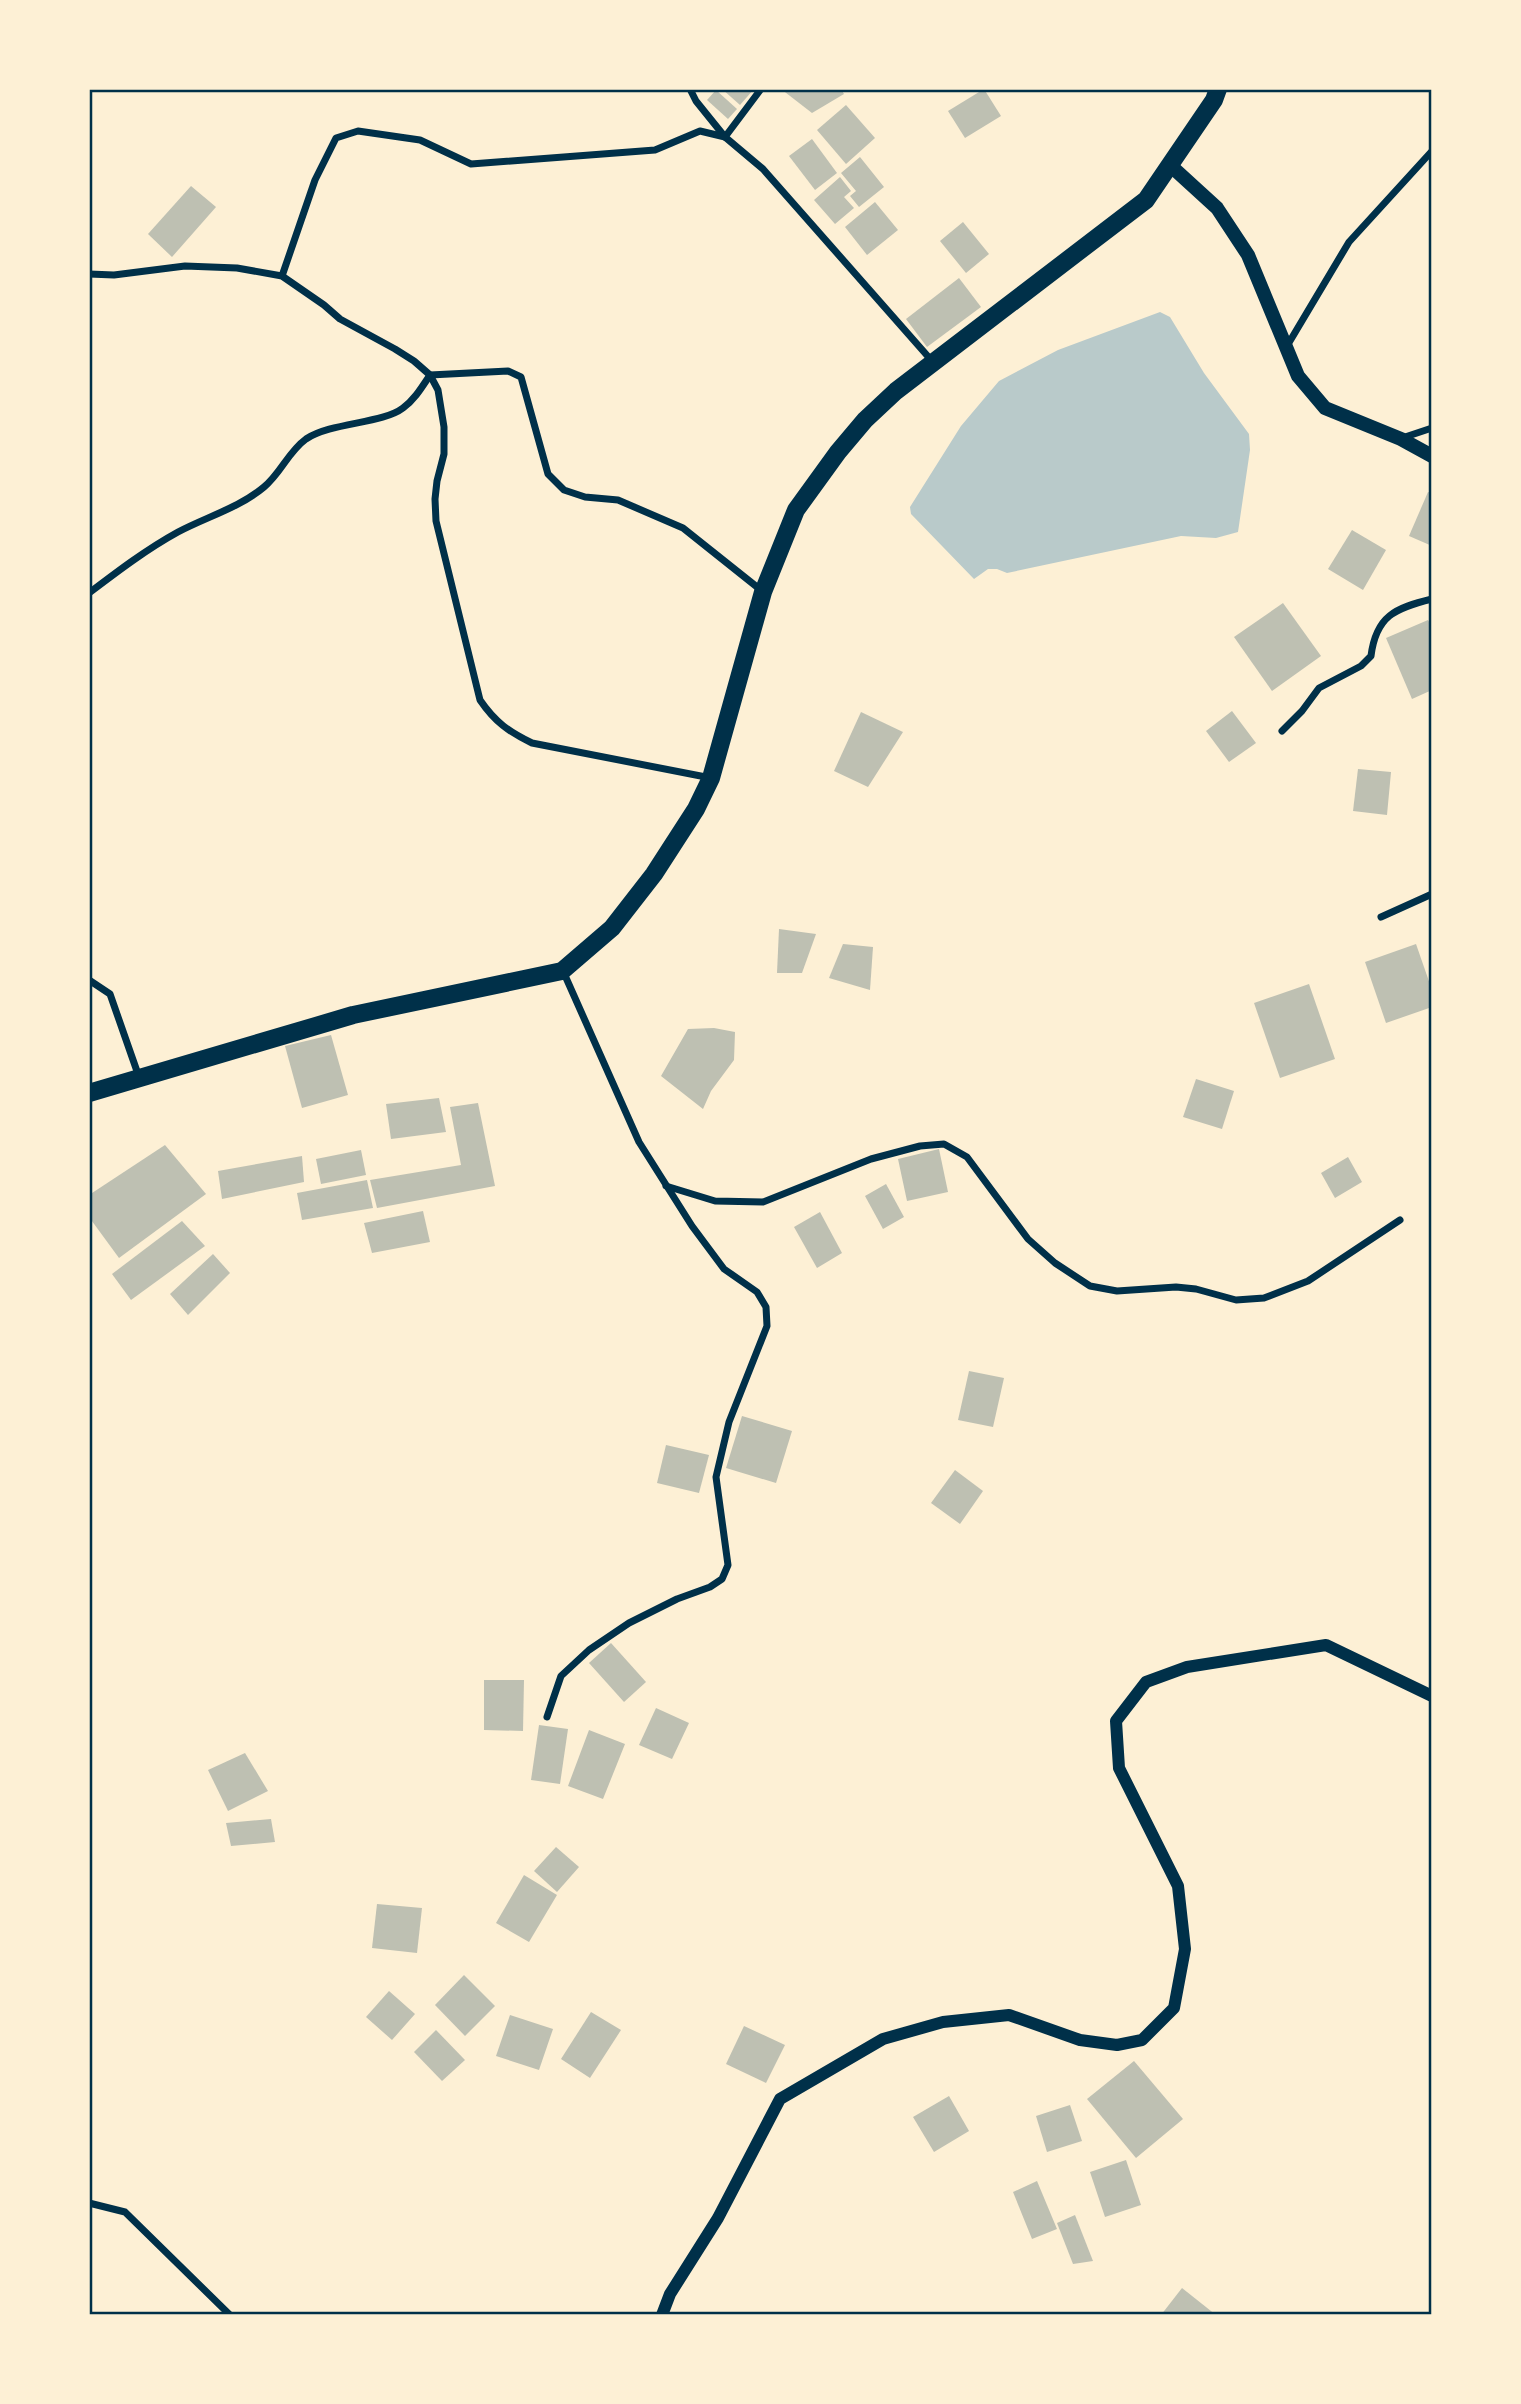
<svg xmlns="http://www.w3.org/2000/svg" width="1521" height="2404" font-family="Montserrat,sans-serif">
<rect width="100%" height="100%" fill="#fdf0d5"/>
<!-- green -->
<polygon fill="#b9caca" points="1160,312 1170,317 1204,373 1249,434 1250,450 1238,532 1216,538 1181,536 1007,573 997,569 988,569 974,579 911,514 910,507 961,426 999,381 1058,350"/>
<!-- building -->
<g fill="#bec0b2">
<polygon points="722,89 754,89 740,105"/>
<polygon points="781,89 841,89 844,94 812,113"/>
<polygon points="984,89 1001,116 965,138 948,111"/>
<polygon points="716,90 737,109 728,119 707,100"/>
<polygon points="846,105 875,138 846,164 817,130"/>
<polygon points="812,139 837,173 815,190 789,156"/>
<polygon points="860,157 884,187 859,207 850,196 856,191 841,173"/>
<polygon points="840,177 851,191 844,197 854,208 835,224 814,200"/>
<polygon points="191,186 216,207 172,257 148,234"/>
<polygon points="875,202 898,230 867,255 845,227"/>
<polygon points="963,222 989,254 966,273 940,241"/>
<polygon points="959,278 981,307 927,347 906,319"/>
<polygon points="1428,492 1432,493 1432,546 1409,536"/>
<polygon points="1352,530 1386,550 1363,590 1328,569"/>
<polygon points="1283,603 1321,656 1272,691 1234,637"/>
<polygon points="1428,620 1432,627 1432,690 1412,699 1386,638"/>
<polygon points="1232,711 1256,743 1229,762 1206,731"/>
<polygon points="861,712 903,732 868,787 834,771"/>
<polygon points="1358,769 1391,772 1387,815 1353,811"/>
<polygon points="779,929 816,934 802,973 777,973"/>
<polygon points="843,944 873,947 870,990 829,978"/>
<polygon points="1416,944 1432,990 1432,1007 1386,1023 1365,962"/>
<polygon points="1309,984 1335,1059 1280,1078 1254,1003"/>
<polygon points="714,1028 735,1032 734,1060 711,1091 703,1109 661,1076 688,1029"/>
<polygon points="331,1035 348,1095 302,1108 285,1046"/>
<polygon points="1196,1079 1234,1091 1222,1129 1183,1117"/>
<polygon points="439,1098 446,1132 391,1139 386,1104"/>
<polygon points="478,1103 495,1186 377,1208 370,1180 461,1165 450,1107"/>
<polygon points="165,1145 206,1194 119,1258 89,1217 89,1195"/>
<polygon points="939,1149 948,1192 907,1201 898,1159"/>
<polygon points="361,1150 366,1175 321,1184 316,1159"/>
<polygon points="302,1156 304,1182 222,1199 218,1171"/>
<polygon points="1348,1157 1362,1182 1335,1198 1321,1173"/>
<polygon points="367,1180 373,1208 302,1220 297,1193"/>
<polygon points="886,1184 904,1217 883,1229 865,1196"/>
<polygon points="423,1211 430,1242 372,1253 364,1223"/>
<polygon points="820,1212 842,1253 817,1268 794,1227"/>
<polygon points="182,1221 205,1246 131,1300 112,1274"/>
<polygon points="213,1254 230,1273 188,1315 170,1294"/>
<polygon points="969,1371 1004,1378 993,1427 958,1420"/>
<polygon points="742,1416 792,1431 776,1483 726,1468"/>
<polygon points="666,1445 709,1455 699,1493 657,1483"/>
<polygon points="955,1470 983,1491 960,1524 931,1503"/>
<polygon points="611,1643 646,1682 624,1702 589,1663"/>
<polygon points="484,1680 524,1680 523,1731 484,1730"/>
<polygon points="656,1708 689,1723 672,1759 639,1745"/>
<polygon points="539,1725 568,1729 560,1784 531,1780"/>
<polygon points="589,1730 625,1744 603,1799 568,1786"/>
<polygon points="245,1753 268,1791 228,1811 208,1770"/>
<polygon points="271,1819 275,1842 231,1846 226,1823"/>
<polygon points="556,1847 579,1867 557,1892 534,1871"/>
<polygon points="524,1875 557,1895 529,1942 496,1923"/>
<polygon points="377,1904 422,1908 417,1953 372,1948"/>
<polygon points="464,1975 495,2006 465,2036 435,2005"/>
<polygon points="389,1991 415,2014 392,2040 366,2017"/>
<polygon points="591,2012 621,2030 590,2078 561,2059"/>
<polygon points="510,2015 553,2029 539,2070 496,2056"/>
<polygon points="744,2026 785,2045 766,2083 726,2064"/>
<polygon points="436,2030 465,2060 442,2081 414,2052"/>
<polygon points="1134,2061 1183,2119 1136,2158 1087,2099"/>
<polygon points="949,2096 969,2131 934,2152 913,2117"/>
<polygon points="1070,2105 1082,2141 1047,2152 1036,2116"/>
<polygon points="1126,2160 1141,2205 1105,2217 1090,2172"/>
<polygon points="1037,2181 1057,2229 1032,2239 1013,2192"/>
<polygon points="1075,2215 1093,2261 1073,2264 1057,2223"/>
<polygon points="1182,2288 1216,2315 1161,2315"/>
</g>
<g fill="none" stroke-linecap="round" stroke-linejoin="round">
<!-- minor -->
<g stroke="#003049" stroke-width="7">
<polyline points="690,89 696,101 725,137 763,169 932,361"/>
<polyline points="725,137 761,89"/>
<path d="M89,274l25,1 71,-9 52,2 45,8 42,29 16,14 55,30 19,12 16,14 8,15 6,37v27l-7,27 -2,18 1,22 44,179c15,22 29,32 52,43l179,35"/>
<polyline points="282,276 315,180 336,138 358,131 420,140 471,164 655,150 700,131 725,137"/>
<polyline points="1287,346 1349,242 1432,151"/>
<polyline points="1402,438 1432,428"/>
<path d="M89,593c29,-22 58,-44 89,-61 28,-15 61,-24 86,-45 17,-14 24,-35 42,-48 26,-17 76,-15 97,-31 12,-9 19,-21 27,-33l78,-4 13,6 27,97 16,16 21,7 33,3 65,28 79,63"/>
<path d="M1282,731l20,-20 17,-23 42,-22 10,-10c5,-40 24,-48 61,-57"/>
<polyline points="1381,917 1432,894"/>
<polyline points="89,980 110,994 139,1077"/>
<polyline points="666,1186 715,1201 763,1202 871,1159 920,1146 944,1144 967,1157 1028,1239 1055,1263 1090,1286 1117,1291 1176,1287 1196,1289 1236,1300 1264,1298 1308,1281 1400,1220"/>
<polyline points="547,1717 561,1676 589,1650 629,1623 677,1599 710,1587 722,1579 728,1565 716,1477 729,1422 767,1326 766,1307 757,1292 724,1269 692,1226 639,1142 563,971"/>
<polyline points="89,2203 125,2212 230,2315"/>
</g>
<!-- tertiary -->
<polyline stroke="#003049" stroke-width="12" points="662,2315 670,2294 718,2218 780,2099 883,2039 943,2022 1009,2015 1080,2040 1117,2045 1142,2040 1174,2008 1185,1949 1178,1886 1119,1768 1116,1721 1146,1682 1187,1667 1326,1645 1432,1696"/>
<!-- secondary -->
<polyline stroke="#003049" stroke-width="14" points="1171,166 1217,208 1248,255 1298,376 1325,408 1401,439 1432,456"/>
<!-- primary -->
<polyline stroke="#003049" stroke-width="18" points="89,1093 353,1015 562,971 612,928 654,874 696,809 711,778 763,592 796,510 838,452 865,420 896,391 1146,200 1214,100 1218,89"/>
</g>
<!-- border -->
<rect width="1521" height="2404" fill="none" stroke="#fdf0d5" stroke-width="182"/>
<rect x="91" y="91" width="1339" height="2222" fill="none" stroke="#003049" stroke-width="2.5"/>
</svg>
